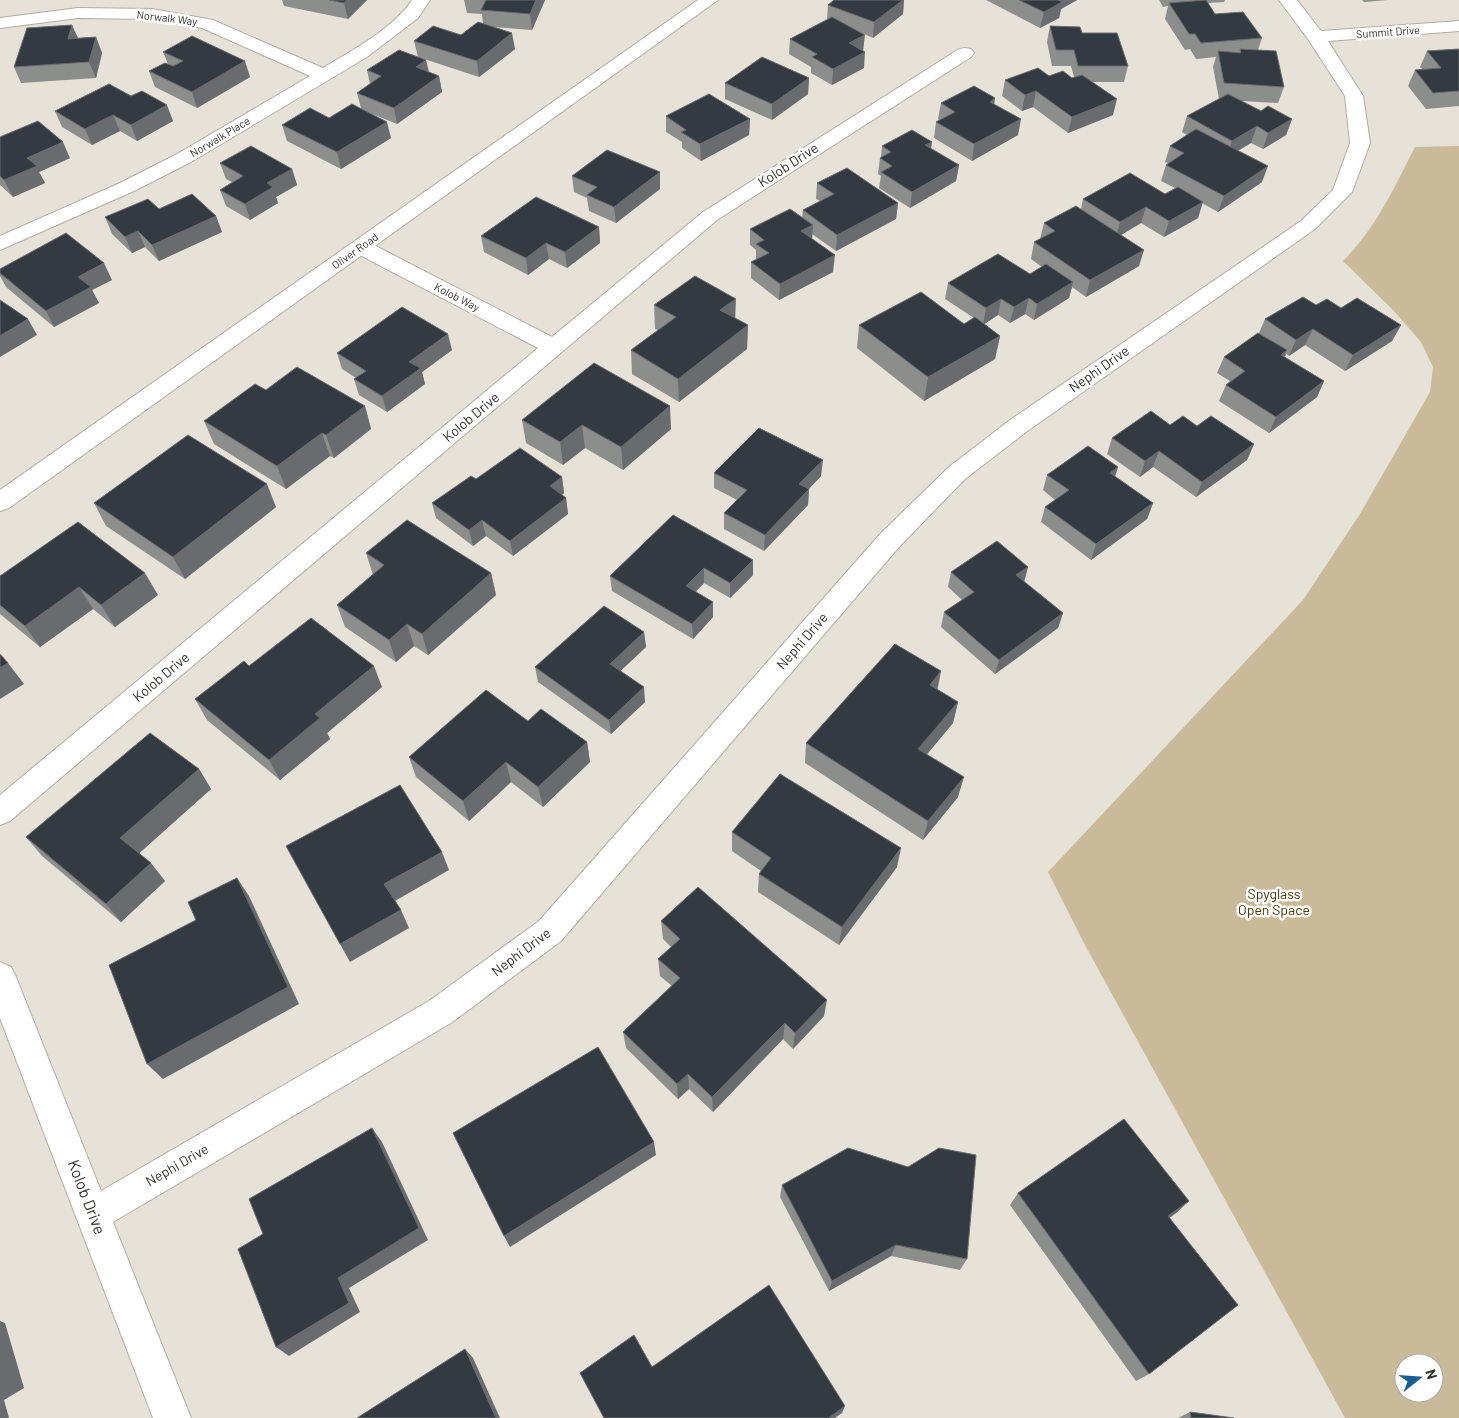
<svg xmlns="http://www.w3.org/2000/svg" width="1459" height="1418" font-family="Barlow,sans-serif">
<rect width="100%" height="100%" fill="#e6e2d7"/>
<!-- green -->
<path fill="#c9ba99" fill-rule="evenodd" d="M1459,146v1272h-114l-259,-471 -38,-75 255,-272 57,-86 70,-122 3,-25 -12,-25 -28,-32 -50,-49c33,-33 51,-73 72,-114zM1404,1363h30v30h-30z"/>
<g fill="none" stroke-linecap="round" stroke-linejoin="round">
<defs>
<g id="street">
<path d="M412,0h18l-12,18 -51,39 -176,105 -57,29 -134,59v-14l120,-53 57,-29 133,-78 -108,-48 -50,-9 -74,-1 -78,10v-10l78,-10 74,1 61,11 110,48c28,-17 71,-40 89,-68z"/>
<polygon points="1279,0 1297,0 1321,31 1459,21 1459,31 1328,41 1363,96 1370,143 1352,192 1315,229 1026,432 965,479 899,547 561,941 451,1023 113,1222 191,1418 153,1418 0,1018 0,962 11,967 16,977 101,1191 429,1001 539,921 881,533 949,467 1010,420 1301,221 1333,190 1350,143 1345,96 1308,39"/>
<polygon points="965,48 971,49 974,53 971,57 717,220 10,821 0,825 0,795 538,348 354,252 351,247 354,242 361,241 368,242 552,337 703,212 959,49"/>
</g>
<polygon id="secondary" points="698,0 718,0 9,508 0,511 0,490"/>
</defs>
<!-- street casing -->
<use href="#street" stroke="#b2ada3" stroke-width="2"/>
<!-- secondary casing -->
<use href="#secondary" stroke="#b2ada3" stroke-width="2"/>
<!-- street -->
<use href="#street" fill="#fff" fill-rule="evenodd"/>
<!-- secondary -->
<use href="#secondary" fill="#fff" fill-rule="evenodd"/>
</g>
<!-- wall -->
<g fill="#8c8e8c">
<polygon points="282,0 367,0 348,19 284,6"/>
<polygon points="464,0 545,0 532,30 493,27 515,49 479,77 418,57 429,72 439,76 442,92 397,124 365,111 391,138 341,169 287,141 282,125 329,118 361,108 357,93 370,84 367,70 418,57 414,41 461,35 483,24 482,14 467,13"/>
<polygon points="834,0 904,0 903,14 873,38 864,34 863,51 864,68 832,85 811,73 811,67 789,54 790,39 827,20 828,5"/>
<polygon points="986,0 1077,0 1061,9 1059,18 1040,28"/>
<polygon points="1159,0 1225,0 1224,2 1208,3 1215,14 1262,38 1258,50 1284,87 1278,103 1242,101 1261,111 1292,119 1286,135 1263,149 1251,143 1238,151 1262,182 1218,212 1202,203 1198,218 1164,237 1141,223 1121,235 1139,266 1086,297 1072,287 1069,298 1034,320 1025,314 1010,323 998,315 984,324 1000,336 995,359 924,401 857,348 859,325 964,324 974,318 945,299 948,283 1030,274 1042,267 1031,259 1034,242 1040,239 1044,223 1081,209 1083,199 1165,194 1175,188 1161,181 1166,165 1168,163 1165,162 1170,146 1187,135 1182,132 1187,116 1219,99 1213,67 1216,57 1196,59 1190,49 1185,50 1165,19 1168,6 1163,7"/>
<polygon points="1362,0 1388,0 1364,2"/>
<polygon points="1050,26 1082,33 1128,66 1124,82 1092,82 1113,115 1068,133 1033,107 1022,111 1002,96 1005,80 1049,76 1072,78 1074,77 1071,66 1052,66 1047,42"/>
<polygon points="96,37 102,53 96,78 21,83 14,67 78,38"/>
<polygon points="1459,49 1459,106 1426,109 1408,86 1415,70 1422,69 1420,67 1427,51"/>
<polygon points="163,52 250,77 197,108 155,87 149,71 168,64"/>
<polygon points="809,78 808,94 772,120 725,99 725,83"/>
<polygon points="131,96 173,121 137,141 120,131 92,145 62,127 55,111"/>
<polygon points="941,103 994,104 1018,135 972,161 934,138 936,122 939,120 938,119"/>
<polygon points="666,116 750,119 749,135 701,161 682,148 682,142 666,132"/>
<polygon points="0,137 70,158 39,172 45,183 13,197 0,185"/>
<polygon points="932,142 931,149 959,165 956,181 910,208 879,188 881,176 878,174 880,158 881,157 882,146"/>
<polygon points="220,163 292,169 297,185 276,197 278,203 250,220 226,206 220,190 232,182 226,179"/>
<polygon points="660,172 660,189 616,223 589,211 587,198 574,192 572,176"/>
<polygon points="817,183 898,203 896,219 836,251 812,234 812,239 833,272 779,300 751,278 751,262 756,260 756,250 750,245 750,229 802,218 803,210 820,201 816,199"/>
<polygon points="159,209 216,216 222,232 159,261 145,247 132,253 112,234 105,217"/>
<polygon points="599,227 600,243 567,268 549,259 528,275 484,252 481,236"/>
<polygon points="0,269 112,280 92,290 99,303 54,327 6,287 0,276"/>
<polygon points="654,305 735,318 748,325 747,349 679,402 632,374 631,350 658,330 655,329"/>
<polygon points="1316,305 1341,308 1401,325 1392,341 1345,371 1305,345 1289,356 1286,354 1285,357 1324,381 1317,397 1269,433 1219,401 1226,385 1230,381 1217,373 1224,357 1259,333 1265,319"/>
<polygon points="452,350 422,372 425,384 387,412 359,395 354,379 356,378 342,369 337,353"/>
<polygon points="266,390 365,406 371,429 334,458 330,456 286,489 214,444 204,421"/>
<polygon points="522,420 671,429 623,470 585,448 563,465 526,443"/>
<polygon points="1170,425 1197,426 1254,444 1247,460 1196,497 1153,467 1140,477 1107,454 1112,438"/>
<polygon points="1118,467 1115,476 1153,503 1147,519 1091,560 1041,522 1045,507 1055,500 1043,490 1047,475"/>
<polygon points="714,473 821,476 809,489 808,505 764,551 724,529 724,513 737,500 714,488"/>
<polygon points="562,477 564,493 562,495 566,498 568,514 513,556 486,536 473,546 436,518 432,503 476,479"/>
<polygon points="94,503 276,507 185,579 106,526"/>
<polygon points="673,515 753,575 730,598 704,583 696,592 713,617 693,639 612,591 610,576"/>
<polygon points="366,553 491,573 496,595 428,655 414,646 396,662 345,627 337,605 373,575"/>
<polygon points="1028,567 1024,582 1063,613 1058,628 995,674 941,627 944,612 962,600 948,587 951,572"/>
<polygon points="0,576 158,595 115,627 93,609 40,647 0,614"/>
<polygon points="644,632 646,647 620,671 645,702 611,734 538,682 535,667"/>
<polygon points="249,666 382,687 327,733 330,739 280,780 207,720 195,699"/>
<polygon points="937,689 958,702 953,723 927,754 958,797 923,840 805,763 806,743"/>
<polygon points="528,721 587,742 590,762 543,807 511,782 469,821 416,777 409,757"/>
<polygon points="199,769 211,789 139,853 165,881 121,922 42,856 26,837"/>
<polygon points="732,832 897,867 839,945 758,892 759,874 761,871 732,851"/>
<polygon points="661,921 824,1016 793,1049 783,1039 713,1112 689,1089 678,1099 626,1048 623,1032 672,986 660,976 658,959 671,947 663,939"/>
<polygon points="782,1185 967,1259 960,1270 891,1256 829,1291 780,1197"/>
<polygon points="1018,1193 1189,1201 1176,1213 1169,1218 1149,1374 1136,1381 1010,1205"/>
<polygon points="1190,1412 1234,1418 1178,1418"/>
</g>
<!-- shaded-wall -->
<g fill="#696c6e">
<polygon points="347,0 367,0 348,19 344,3"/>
<polygon points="536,0 545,0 532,30 530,14"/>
<polygon points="903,0 904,0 903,14 873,38 874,22"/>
<polygon points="1054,0 1077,0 1061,9 1059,18 1040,28 1044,12"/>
<polygon points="72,25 79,40 68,39"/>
<polygon points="512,33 515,49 479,77 477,61"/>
<polygon points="865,35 863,51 849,43"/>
<polygon points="96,37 102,53 96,78 89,62"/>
<polygon points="865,52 864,68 832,85 833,69"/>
<polygon points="426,60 430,76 416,67"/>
<polygon points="245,61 250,77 197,108 192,92"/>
<polygon points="439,76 442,92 397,124 394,108"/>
<polygon points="809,78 808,94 772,120 772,104"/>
<polygon points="1036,91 1033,107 1022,111 1025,95"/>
<polygon points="995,98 993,115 990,102"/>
<polygon points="1117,99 1113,115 1068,133 1072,117"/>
<polygon points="167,105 173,121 137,141 131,125"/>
<polygon points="113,115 120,131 92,145 85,129"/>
<polygon points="750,119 749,135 701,161 700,144"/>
<polygon points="1021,119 1018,135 972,161 974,144"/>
<polygon points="1292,119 1286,135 1263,149 1268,133"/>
<polygon points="387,122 391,138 341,169 337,152"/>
<polygon points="1257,126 1251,143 1226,157 1232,141"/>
<polygon points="63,142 70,158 39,172 45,183 13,197 4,180 27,158"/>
<polygon points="932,142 929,158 925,145"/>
<polygon points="959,165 956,181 910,208 912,192"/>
<polygon points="1268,166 1262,182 1218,212 1224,196"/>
<polygon points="292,169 297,185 276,197 278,203 250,220 245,204 267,183"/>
<polygon points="660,172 660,189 616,223 614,207"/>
<polygon points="1203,202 1198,218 1164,237 1169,221"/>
<polygon points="898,203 896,219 836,251 837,235"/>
<polygon points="1146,207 1141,223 1116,238 1120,222"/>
<polygon points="216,216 222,232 159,261 152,245"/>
<polygon points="813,225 812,241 801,231"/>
<polygon points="599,227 600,243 567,268 565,252"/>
<polygon points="138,231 145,247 132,253 125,237"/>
<polygon points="546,243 549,259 528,275 526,258"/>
<polygon points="1144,250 1139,266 1086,297 1090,280"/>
<polygon points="835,255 833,272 779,300 780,284"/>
<polygon points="104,263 112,280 92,290 99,303 54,327 46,311 78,277"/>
<polygon points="1073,282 1069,298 1034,320 1037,304"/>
<polygon points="1029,298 1025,314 1010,323 1014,307"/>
<polygon points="736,299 735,322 720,310"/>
<polygon points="1001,299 998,315 983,325 986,308"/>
<polygon points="28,319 37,335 0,357 0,336"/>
<polygon points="748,325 747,349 679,402 678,379"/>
<polygon points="1401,325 1392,341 1345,371 1353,355"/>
<polygon points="1313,329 1305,345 1289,356 1296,340"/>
<polygon points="448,334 452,350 422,372 425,384 387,412 382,396 409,362"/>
<polygon points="1000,336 995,359 924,401 928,377"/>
<polygon points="1287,350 1280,366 1281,355"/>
<polygon points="1324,381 1317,397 1269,433 1276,417"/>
<polygon points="365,406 371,429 334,458 326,435"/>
<polygon points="670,406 671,429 623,470 621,447"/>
<polygon points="582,425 585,448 563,465 560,442"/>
<polygon points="322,433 330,456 286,489 277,466"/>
<polygon points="1254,444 1247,460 1196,497 1202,482"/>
<polygon points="1159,451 1153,467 1140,477 1145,461"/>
<polygon points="823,460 821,476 798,500 799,484"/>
<polygon points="1118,467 1113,483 1110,473"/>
<polygon points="562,477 564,493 552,502 550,486"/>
<polygon points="267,484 276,507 185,579 173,557"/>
<polygon points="809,489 808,505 764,551 765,535"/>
<polygon points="566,498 568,514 513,556 510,541"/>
<polygon points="1153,503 1147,519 1091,560 1096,544"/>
<polygon points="482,520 486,536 473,546 469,530"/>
<polygon points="753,560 753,575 730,598 730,583"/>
<polygon points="1028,567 1024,582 1016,575"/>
<polygon points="704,568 704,583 686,601 686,586"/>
<polygon points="145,573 158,595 115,627 101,605"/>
<polygon points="491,573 496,595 428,655 422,634"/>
<polygon points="79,587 93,609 40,647 25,626"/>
<polygon points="713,602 713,617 693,639 692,624"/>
<polygon points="1063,613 1058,628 995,674 999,660"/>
<polygon points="407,624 414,646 396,662 389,640"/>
<polygon points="644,632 646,647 612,679 610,664"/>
<polygon points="8,663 24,684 0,699 0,668"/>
<polygon points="374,666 382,687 327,733 330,739 280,780 269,760 315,714"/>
<polygon points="941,671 937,692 930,685"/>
<polygon points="644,687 645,702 611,734 609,720"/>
<polygon points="958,702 953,723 914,770 918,749"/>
<polygon points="587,742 590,762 543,807 538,787"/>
<polygon points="506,762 511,782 469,821 463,801"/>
<polygon points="199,769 211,789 135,857 120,838"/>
<polygon points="964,777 958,797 923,840 928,821"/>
<polygon points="901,848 897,867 839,945 842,927"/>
<polygon points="442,852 449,870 393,902 384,884"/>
<polygon points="151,863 165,881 121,922 106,904"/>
<polygon points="237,878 249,896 299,1004 163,1079 147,1064"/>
<polygon points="401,910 409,928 350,962 340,944"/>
<polygon points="827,1000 824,1016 793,1049 795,1033"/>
<polygon points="785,1023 783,1039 713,1112 712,1097"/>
<polygon points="688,1074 689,1089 678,1099 677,1084"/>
<polygon points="372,1128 382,1142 428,1240 349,1288 360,1312 289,1356 276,1347 338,1278"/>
<polygon points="654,1142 656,1155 510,1247 504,1236"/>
<polygon points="1189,1201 1176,1213 1156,1228 1168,1216"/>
<polygon points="896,1245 891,1256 829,1291 832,1281"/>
<polygon points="0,1321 5,1323 24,1388 4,1400 9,1418 0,1418"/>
<polygon points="465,1349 473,1358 500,1418 496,1418"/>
<polygon points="845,1406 842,1413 835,1418 829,1418"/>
</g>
<!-- building -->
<g fill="#333a41" stroke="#696c6e">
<polygon points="329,0 347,0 344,3"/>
<polygon points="486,0 536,0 530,14 481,10"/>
<polygon points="834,0 903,0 874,22 828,5"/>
<polygon points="1019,0 1058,0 1062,2 1044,12"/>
<polygon points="1206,0 1215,14 1243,12 1262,38 1201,43 1195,34 1189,34 1169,3"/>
<polygon points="832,17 865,35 849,43 865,52 833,69 812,57 817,54 790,39"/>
<polygon points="478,22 512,33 477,61 414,41 433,26 461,35"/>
<polygon points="72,25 68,39 96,37 89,62 14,67 27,28"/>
<polygon points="1050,26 1080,27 1082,33 1117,33 1128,66 1078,66 1074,50 1056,50"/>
<polygon points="192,36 245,61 192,92 149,71 165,63 173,66 183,61 163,52"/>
<polygon points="1240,49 1276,51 1284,87 1224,83 1218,51 1241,53"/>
<polygon points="1459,49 1459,91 1433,93 1415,70 1441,68 1427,51"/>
<polygon points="399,50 426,60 416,67 439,76 394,108 357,93 381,76 367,70"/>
<polygon points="762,57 809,78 772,104 725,83"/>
<polygon points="1038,68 1049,76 1063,71 1072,78 1082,75 1117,99 1072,117 1036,91 1025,95 1005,80"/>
<polygon points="109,84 131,96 142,91 167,105 131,125 113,115 85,129 55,111"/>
<polygon points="974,86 995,98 990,102 1021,119 974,144 936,122 955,112 941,103"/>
<polygon points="709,94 750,119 700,144 681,132 686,130 666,116"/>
<polygon points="1228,94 1261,111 1268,106 1292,119 1268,133 1257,126 1232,141 1187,116"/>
<polygon points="352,104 387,122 337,152 282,125 310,108 329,118"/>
<polygon points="38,121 63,142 27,158 37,166 4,180 0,176 0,137"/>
<polygon points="1196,129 1268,166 1224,196 1166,165 1184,153 1170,146"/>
<polygon points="912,130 932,142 925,145 959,165 912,192 881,172 892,166 880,158 891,152 882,146"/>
<polygon points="251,146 292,169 267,183 273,187 245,204 220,190 243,176 220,163"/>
<polygon points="607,150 660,172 614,207 587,195 597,187 572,176"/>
<polygon points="847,168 898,203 837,235 803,210 834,194 817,183"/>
<polygon points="1130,173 1165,194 1178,187 1203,202 1169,221 1146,207 1120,222 1083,199"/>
<polygon points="192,194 216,216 152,245 138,231 125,237 105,217 148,199 159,209"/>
<polygon points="536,197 599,227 565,252 546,243 526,258 481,236"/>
<polygon points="1076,206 1144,250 1090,280 1034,242 1055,231 1044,223"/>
<polygon points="790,209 813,225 801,231 835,255 780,284 751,262 769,253 756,244 764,240 750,229"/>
<polygon points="66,233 104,263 78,277 91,287 46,311 0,273 0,269"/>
<polygon points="998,254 1030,274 1046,264 1073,282 1037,304 1029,298 1014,307 1001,299 986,308 948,283"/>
<polygon points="695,276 736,299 720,310 748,325 678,379 631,350 676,317 654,305"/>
<polygon points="921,292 964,324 975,317 1000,336 928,377 859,325"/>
<polygon points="1303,297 1316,305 1327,299 1341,308 1357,298 1401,325 1353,355 1313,329 1296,340 1265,319"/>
<polygon points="0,300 28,319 0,336"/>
<polygon points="402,307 448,334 409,362 421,368 382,396 354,379 366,371 337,353"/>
<polygon points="1258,333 1287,350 1281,355 1324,381 1276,417 1226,385 1245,371 1224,357"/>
<polygon points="594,363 670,406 621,447 582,425 560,442 522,420"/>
<polygon points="297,367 365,406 326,435 322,433 277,466 204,421 255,384 266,390"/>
<polygon points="1151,411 1170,425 1183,416 1197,426 1211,416 1254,444 1202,482 1159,451 1145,461 1112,438"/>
<polygon points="759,428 823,460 799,484 809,489 765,535 724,513 747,490 714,473"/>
<polygon points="188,435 267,484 173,557 94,503"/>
<polygon points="1088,446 1118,467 1110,473 1153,503 1096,544 1045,507 1069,490 1047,475"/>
<polygon points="520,448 562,477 550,486 566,498 510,541 482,520 469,530 432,503 471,476 476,479"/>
<polygon points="673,515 753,560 730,583 704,568 686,586 713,602 692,624 610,576"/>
<polygon points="407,520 491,573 422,634 407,624 389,640 337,605 384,565 366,553"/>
<polygon points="78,522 145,573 101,605 79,587 25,626 0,605 0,576"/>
<polygon points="997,541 1028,567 1016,575 1063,613 999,660 944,612 974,592 951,572"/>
<polygon points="604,606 644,632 610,664 644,687 609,720 535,667"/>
<polygon points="311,618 374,666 315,714 320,718 269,760 195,699 244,661 249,666"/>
<polygon points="895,644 941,671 930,685 958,702 918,749 964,777 928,821 806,743"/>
<polygon points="0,654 8,663 0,668"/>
<polygon points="486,690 528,721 541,709 587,742 538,787 506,762 463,801 409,757"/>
<polygon points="150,733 199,769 120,838 151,863 106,904 26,837"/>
<polygon points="780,774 901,848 842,927 759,874 771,858 732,832"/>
<polygon points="400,785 442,852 384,884 401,910 340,944 286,846"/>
<polygon points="237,878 288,987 147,1064 109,965 196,920 188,902"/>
<polygon points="698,887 827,1000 795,1033 785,1023 712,1097 688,1074 677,1084 623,1032 680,978 658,959 680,939 661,921"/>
<polygon points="598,1047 654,1142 504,1236 453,1133"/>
<polygon points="1124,1119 1189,1201 1168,1216 1238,1305 1149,1374 1018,1193"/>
<polygon points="372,1128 419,1228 338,1278 349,1303 276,1347 238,1249 263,1234 249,1199"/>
<polygon points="848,1148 908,1167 939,1148 976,1155 967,1259 896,1245 832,1281 782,1185"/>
<polygon points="769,1285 845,1406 829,1418 604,1418 580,1373 634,1335 652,1367"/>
<polygon points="465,1349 496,1418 357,1418"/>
<polygon points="1190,1412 1234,1418 1191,1418"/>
</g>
<g text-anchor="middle" stroke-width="5" stroke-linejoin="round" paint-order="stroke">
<!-- far-street labels -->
<g font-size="11" fill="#32302c" stroke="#fff">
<text transform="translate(167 18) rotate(7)" y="4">Norwalk Way</text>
<text transform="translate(1388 32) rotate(-4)" y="4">Summit Drive</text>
<text transform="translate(220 137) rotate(-31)" y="4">Norwalk Place</text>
<text transform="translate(355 251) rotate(-35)" y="4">Oliver Road</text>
<text transform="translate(457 297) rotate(27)" y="4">Kolob Way</text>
</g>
<!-- street labels -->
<g font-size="14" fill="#32302c" stroke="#fff">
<text transform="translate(788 165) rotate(-33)" y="5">Kolob Drive</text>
<text transform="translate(1099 369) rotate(-35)" y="5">Nephi Drive</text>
<text transform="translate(471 417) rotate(-40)" y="5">Kolob Drive</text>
<text transform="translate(802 641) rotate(-49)" y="5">Nephi Drive</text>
<text transform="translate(161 677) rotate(-40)" y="5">Kolob Drive</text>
<text transform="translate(521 952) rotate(-37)" y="5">Nephi Drive</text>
<text transform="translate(177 1165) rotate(-30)" y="5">Nephi Drive</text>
</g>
<!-- park labels -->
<g font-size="14" fill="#483707" stroke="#fff">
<text x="1274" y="899">Spyglass<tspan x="1274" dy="16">Open Space</tspan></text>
</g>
<!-- near-street labels -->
<g font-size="16" fill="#32302c" stroke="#fff">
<text transform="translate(87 1197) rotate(69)" y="6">Kolob Drive</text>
</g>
</g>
<!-- north arrow -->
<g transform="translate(1419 1378) rotate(73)"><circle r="24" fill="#ffffff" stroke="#adacab"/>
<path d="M0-4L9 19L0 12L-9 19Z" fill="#175e92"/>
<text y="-8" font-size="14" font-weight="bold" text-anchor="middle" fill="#32302c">N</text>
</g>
</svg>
